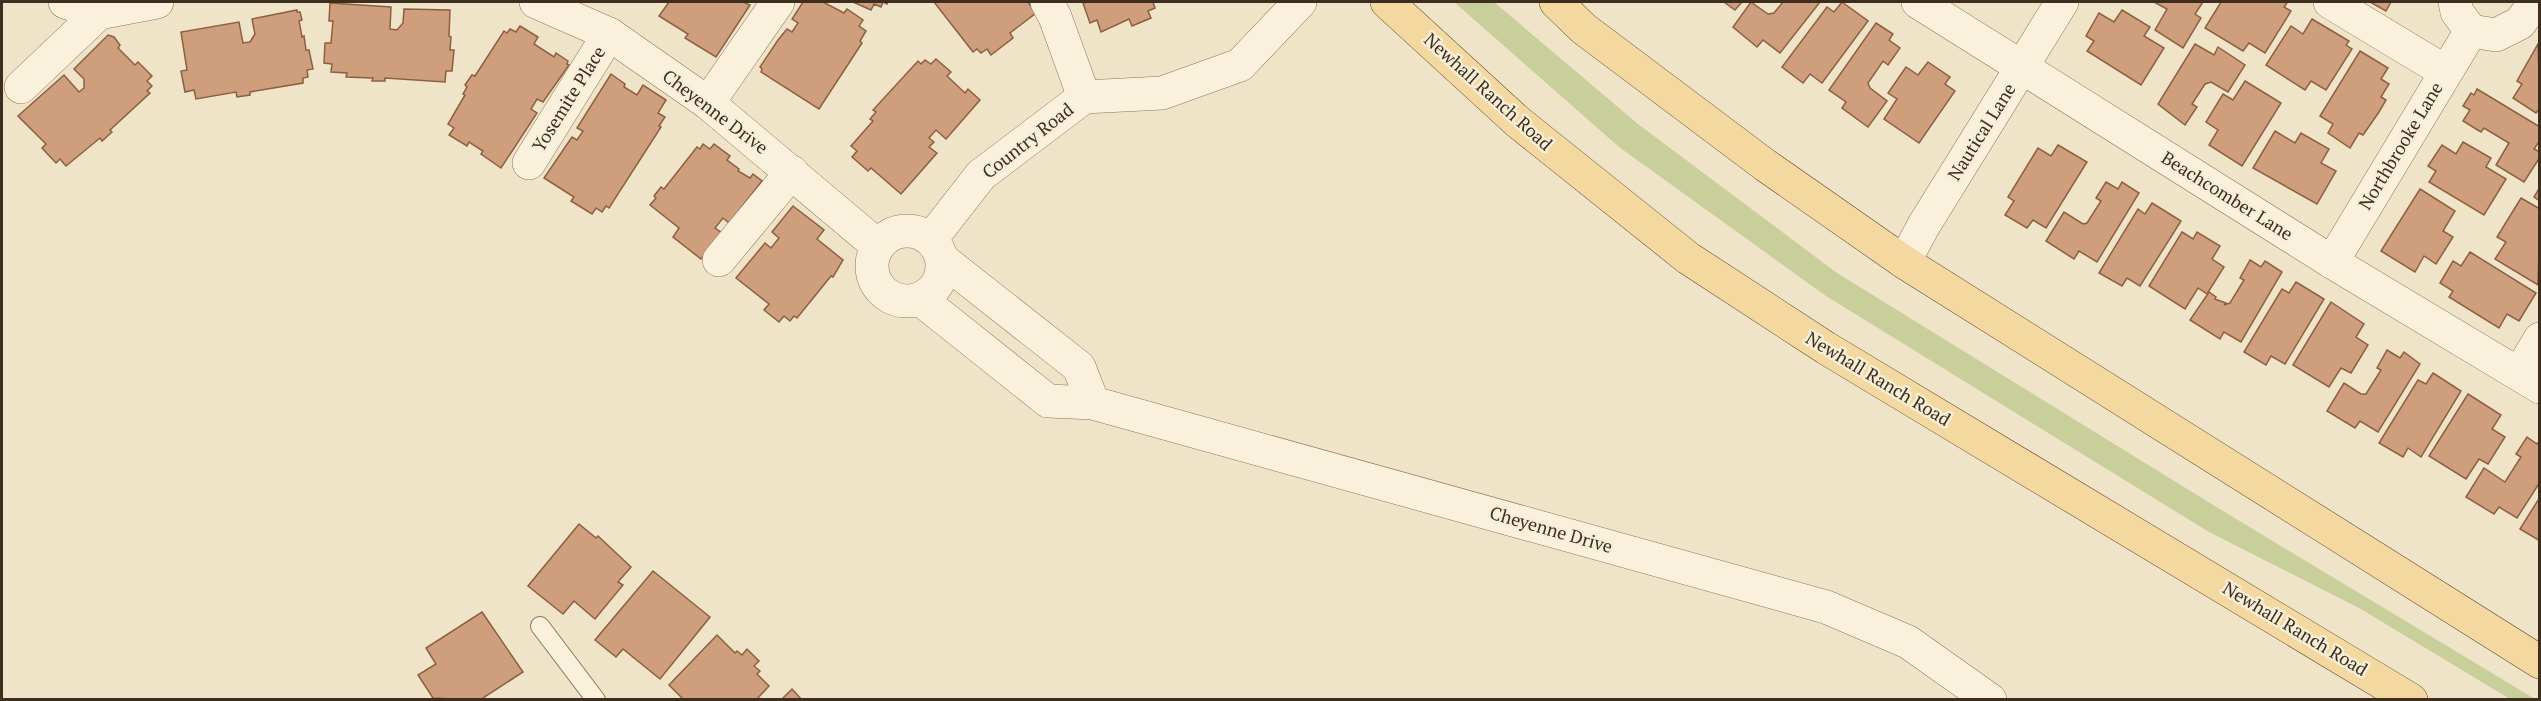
<svg xmlns="http://www.w3.org/2000/svg" width="2541" height="701" font-family="'PT Serif',serif">
<rect width="100%" height="100%" fill="#f0e4c8"/>
<!-- green -->
<polygon fill="#c9cf9b" points="1454,2 1494,2 1638,124 1837,273 2223,511 2535,699 2510,699 2359,608 2209,532 1826,296 1619,147"/>
<!-- building -->
<g fill="#cf9f7d" stroke="#8d5f41" stroke-width="1.5">
<polygon points="669,2 743,2 750,5 716,57 685,38 688,34 659,16"/>
<polygon points="803,2 823,2 844,13 847,9 863,20 859,26 866,31 860,41 862,43 819,109 761,72 762,69 760,67 778,40 787,29 792,32 798,23 792,19"/>
<polygon points="853,2 888,2 887,4 883,2 881,7 874,4 871,10"/>
<polygon points="934,2 1028,2 1036,13 1010,33 1013,38 991,55 987,49 981,53 977,49 973,52"/>
<polygon points="1088,2 1153,2 1155,8 1148,11 1151,18 1132,26 1129,19 1101,32 1097,20 1090,23 1083,3"/>
<polygon points="1724,2 1742,2 1735,10"/>
<polygon points="1751,2 1768,14 1774,13 1783,2 1820,2 1780,53 1763,40 1757,47 1733,27"/>
<polygon points="1842,2 1868,21 1822,83 1810,74 1803,83 1782,67 1827,7 1834,12"/>
<polygon points="2154,2 2203,2 2195,14 2201,18 2183,48 2155,30 2167,9"/>
<polygon points="2221,2 2284,2 2287,3 2284,7 2291,11 2265,53 2249,43 2243,51 2205,28"/>
<polygon points="2370,2 2391,2 2386,11"/>
<polygon points="330,3 391,7 390,29 397,30 403,23 404,9 450,10 449,36 451,37 450,50 454,50 452,71 446,71 445,82 385,78 385,81 372,81 373,78 346,77 347,73 331,72 332,64 324,63 325,43 331,43 333,21 329,21"/>
<polygon points="297,10 297,12 300,12 302,20 299,21 302,37 304,36 306,50 309,50 313,69 307,70 308,77 303,78 303,83 250,92 250,95 237,97 236,92 196,99 194,90 185,92 181,71 187,70 181,32 239,22 243,43 250,42 255,34 252,19"/>
<polygon points="2122,10 2150,27 2144,36 2164,48 2141,85 2087,51 2094,41 2086,36 2099,13 2114,22"/>
<polygon points="2312,19 2349,41 2346,45 2352,49 2326,90 2311,81 2305,90 2266,65 2291,26 2303,34"/>
<polygon points="1876,23 1893,34 1889,40 1900,48 1888,65 1883,61 1868,83 1870,88 1887,101 1868,127 1842,108 1846,102 1829,90"/>
<polygon points="520,26 538,37 534,44 554,57 556,53 568,61 567,64 569,65 543,102 537,99 531,109 537,113 501,168 481,154 483,151 469,142 467,146 449,135 454,128 448,124 465,95 463,94 467,87 465,85 472,75 475,76 504,31 507,33 510,29 516,32"/>
<polygon points="108,35 114,37 120,45 118,48 135,65 138,62 152,76 147,81 152,86 147,91 150,93 110,130 112,132 102,141 100,138 66,166 60,159 56,163 42,148 46,144 18,116 64,75 79,92 84,88 84,79 74,69"/>
<polygon points="2195,44 2214,55 2218,47 2245,65 2228,92 2211,82 2205,84 2192,104 2197,107 2185,125 2158,104"/>
<polygon points="2538,44 2540,108 2536,113 2513,98 2522,84 2517,81"/>
<polygon points="2360,51 2388,68 2381,79 2389,84 2381,97 2386,100 2379,112 2363,135 2359,133 2350,148 2328,133 2333,124 2320,116"/>
<polygon points="936,59 951,72 947,76 965,93 968,89 980,100 946,139 936,130 929,138 934,142 929,147 937,153 901,194 871,168 868,171 852,157 857,151 851,146 873,121 870,119 876,112 873,110 918,61 921,64 925,60 931,64"/>
<polygon points="1928,62 1950,77 1945,84 1955,91 1919,143 1884,119 1897,99 1888,93 1906,67 1918,75"/>
<polygon points="611,74 625,84 624,87 637,95 643,85 666,100 658,113 665,117 659,126 661,127 609,208 606,206 602,212 596,208 592,214 571,201 574,197 544,178 572,137 577,140 583,131 577,128"/>
<polygon points="2245,81 2281,103 2242,166 2209,145 2218,130 2206,122 2223,94 2233,100"/>
<polygon points="2477,89 2540,127 2540,140 2534,149 2540,152 2540,157 2524,182 2496,165 2509,143 2484,128 2481,132 2463,121 2470,110 2463,106 2471,93 2474,95"/>
<polygon points="2275,131 2295,143 2301,133 2329,149 2321,163 2336,171 2317,204 2253,168"/>
<polygon points="2463,142 2491,158 2486,167 2506,179 2484,215 2429,182 2436,171 2428,166 2442,145 2456,154"/>
<polygon points="703,144 710,149 714,144 730,156 727,160 739,169 738,171 750,178 753,174 762,181 729,223 723,218 715,228 722,233 701,259 673,237 679,228 650,205 656,198 654,196 661,187 664,189 697,147 700,149"/>
<polygon points="2058,145 2087,162 2046,228 2033,220 2027,228 2005,215 2014,201 2008,197 2038,148 2051,156"/>
<polygon points="2106,182 2118,189 2122,182 2139,193 2097,262 2079,251 2074,259 2046,241 2064,212 2083,224 2087,223 2101,201 2096,198"/>
<polygon points="2540,187 2540,201 2534,197"/>
<polygon points="2420,189 2455,211 2443,231 2453,237 2436,264 2424,256 2415,272 2381,251"/>
<polygon points="2521,198 2540,209 2538,285 2495,259 2506,242 2497,237"/>
<polygon points="2152,203 2181,221 2140,286 2127,278 2122,286 2099,273 2138,209 2145,214"/>
<polygon points="793,206 824,230 817,239 843,260 833,277 831,276 797,318 794,316 790,321 784,316 779,322 764,310 769,304 736,278 765,243 771,248 779,238 772,232"/>
<polygon points="2182,232 2193,239 2197,232 2220,246 2212,259 2224,267 2207,294 2198,288 2185,309 2149,286"/>
<polygon points="2470,252 2536,293 2519,321 2507,314 2499,328 2449,297 2453,291 2440,283 2453,261 2461,266"/>
<polygon points="2250,260 2261,267 2265,261 2282,272 2241,342 2224,332 2220,339 2190,320 2209,292 2216,297 2215,299 2226,303 2224,305 2230,303 2244,280 2240,278"/>
<polygon points="2296,282 2324,299 2285,364 2271,356 2266,365 2244,352 2282,289 2289,293"/>
<polygon points="2331,302 2364,324 2356,337 2368,345 2351,373 2341,368 2329,387 2293,365"/>
<polygon points="2387,350 2400,358 2404,352 2420,364 2378,432 2360,421 2355,428 2327,411 2344,383 2361,394 2366,394 2381,370 2377,368"/>
<polygon points="2433,373 2461,391 2421,457 2408,448 2403,457 2379,443 2418,380 2426,384"/>
<polygon points="2468,394 2501,415 2492,429 2505,437 2488,464 2479,459 2466,479 2429,456"/>
<polygon points="2527,437 2537,444 2540,440 2540,482 2517,518 2499,507 2494,514 2466,497 2484,468 2505,482 2521,457 2516,454"/>
<polygon points="2540,497 2540,541 2520,529"/>
<polygon points="579,524 596,538 598,536 631,567 618,582 623,585 595,619 574,601 563,614 528,586"/>
<polygon points="653,571 710,617 660,679 623,649 616,657 595,640"/>
<polygon points="482,612 523,672 480,700 433,698 418,675 436,664 426,648"/>
<polygon points="717,635 735,653 737,651 742,655 747,649 759,661 754,666 760,671 757,674 769,686 756,700 684,700 669,685"/>
<polygon points="792,689 802,700 781,700"/>
</g>
<g fill="none" stroke-linecap="round" stroke-linejoin="round">
<defs>
<polyline id="service" points="540,626 596,700"/>
<g id="minor">
<polyline points="65,2 99,13 157,2"/>
<polyline points="536,2 609,34 708,103 878,246"/>
<polyline points="1047,2 1055,17 1084,97"/>
<polyline points="1918,2 2332,262 2540,387"/>
<polyline points="2330,2 2446,72"/>
<polyline points="2455,2 2457,12 2471,31 2496,35 2520,23 2535,2"/>
<polyline points="21,87 99,13"/>
<polyline points="708,103 778,2"/>
<polyline points="529,163 609,34"/>
<circle cx="907" cy="266" r="35"/>
<polyline points="931,239 981,175 1084,97 1162,93 1240,65 1300,2"/>
<polyline points="719,260 792,172"/>
<polyline points="943,260 1079,367 1093,403"/>
<polyline points="1904,262 1924,225 2062,2"/>
<polyline points="2332,262 2471,31"/>
<polyline points="920,299 1048,401 1093,403 1826,607 1908,642 1990,700"/>
<polyline points="2519,374 2540,339"/>
</g>
<g id="primary">
<polyline points="1387,2 1518,122 1688,258 1826,348 2411,700"/>
<polyline points="1556,2 1584,29 1765,165 1904,262 2540,662"/>
</g>
</defs>
<!-- service casing -->
<use href="#service" stroke="#8d765c" stroke-width="20"/>
<!-- minor casing -->
<use href="#minor" stroke="#8d765c" stroke-width="34"/>
<!-- primary casing -->
<use href="#primary" stroke="#5b4430" stroke-width="34"/>
<!-- service -->
<use href="#service" stroke="#faf1dc" stroke-width="18"/>
<!-- minor -->
<use href="#minor" stroke="#faf1dc" stroke-width="33"/>
<!-- primary -->
<use href="#primary" stroke="#f3d9a0" stroke-width="33"/>
</g>
<g text-anchor="middle" stroke-width="5" stroke-linejoin="round" paint-order="stroke">
<!-- street labels -->
<g font-size="18" fill="#3d2e20" stroke="#f7eed8">
<text transform="translate(1488 92) rotate(42)" y="6">Newhall Ranch Road</text>
<text transform="translate(569 99) rotate(-58)" y="6">Yosemite Place</text>
<text transform="translate(715 112) rotate(37)" y="6">Cheyenne Drive</text>
<text transform="translate(1982 132) rotate(-58)" y="6">Nautical Lane</text>
<text transform="translate(1028 141) rotate(-38)" y="6">Country Road</text>
<text transform="translate(2401 146) rotate(-59)" y="6">Northbrooke Lane</text>
<text transform="translate(2227 196) rotate(32)" y="6">Beachcomber Lane</text>
<text transform="translate(1878 379) rotate(31)" y="6">Newhall Ranch Road</text>
<text transform="translate(1551 530) rotate(16)" y="6">Cheyenne Drive</text>
<text transform="translate(2295 629) rotate(31)" y="6">Newhall Ranch Road</text>
</g>
</g>
<!-- border -->
<rect width="2541" height="701" fill="none" stroke="#3d2e20" stroke-width="6"/>
</svg>
